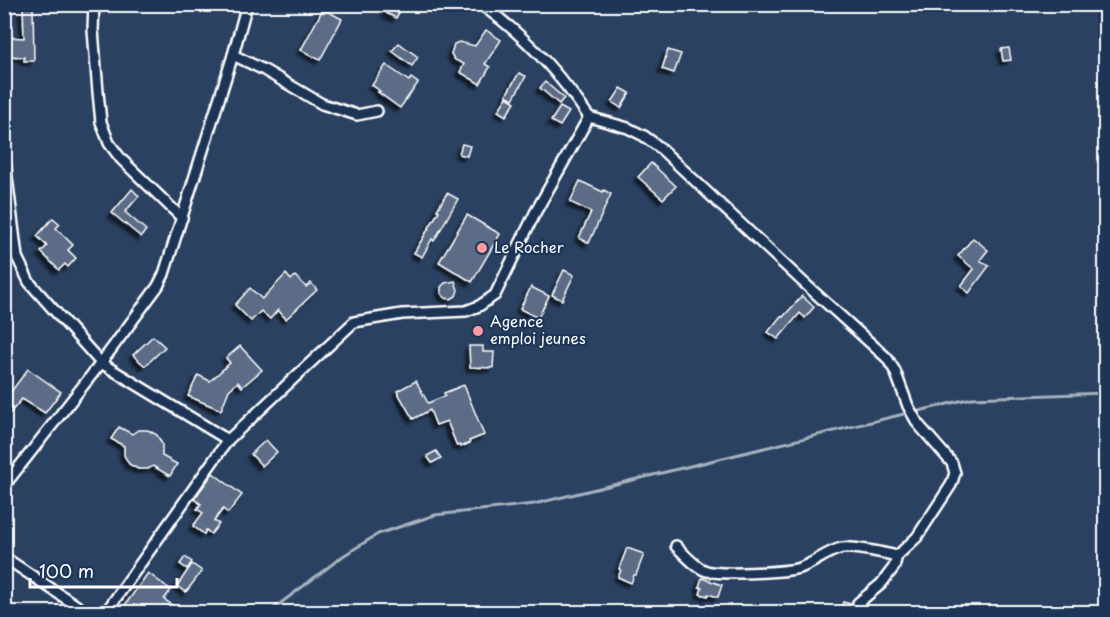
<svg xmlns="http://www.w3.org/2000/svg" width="1110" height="617" font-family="'Playpen Sans',sans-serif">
<defs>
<filter id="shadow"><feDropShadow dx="-4" dy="4" stdDeviation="1.5" flood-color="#0009"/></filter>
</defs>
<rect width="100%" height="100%" fill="#2a4161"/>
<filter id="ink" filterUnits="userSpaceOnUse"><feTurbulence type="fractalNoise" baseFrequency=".0167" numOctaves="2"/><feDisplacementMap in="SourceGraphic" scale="12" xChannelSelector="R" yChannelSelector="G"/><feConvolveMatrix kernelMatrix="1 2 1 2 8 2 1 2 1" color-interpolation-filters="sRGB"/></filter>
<g filter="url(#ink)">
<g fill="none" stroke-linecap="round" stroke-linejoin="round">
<!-- stream -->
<g stroke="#a7b1be" stroke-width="3">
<polyline points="915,412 972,398 1106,393"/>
<polyline points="269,612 343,556 378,534 435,515 534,504 908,413"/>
</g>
</g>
<!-- building -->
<g fill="#5b6c86" stroke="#fff" stroke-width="1.5" filter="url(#shadow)">
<polygon points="390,4 404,4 396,18 386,13"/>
<polygon points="23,6 33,6 34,61 24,61 24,57 4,56 4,37 24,38"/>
<polygon points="323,9 342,19 320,60 301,50"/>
<polygon points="486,30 501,40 485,64 490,67 480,84 460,72 464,64 455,60 451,54 454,44 459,42 475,46"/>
<polygon points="399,43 418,57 412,66 392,51"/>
<polygon points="1009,48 1011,60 1003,61 1001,49"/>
<polygon points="668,50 681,54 674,73 662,69"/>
<polygon points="386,65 409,81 411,78 418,83 400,108 378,92 380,91 372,85"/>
<polygon points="519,73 526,76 513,99 506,95"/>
<polygon points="545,82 564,98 559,104 540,88"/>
<polygon points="621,88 630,93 621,108 612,102"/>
<polygon points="507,97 515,102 506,116 498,111"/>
<polygon points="560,107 569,112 560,126 551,121"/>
<polygon points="462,144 470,146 467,156 459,154"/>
<polygon points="651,163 676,186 663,199 638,177"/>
<polygon points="580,181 603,192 604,190 611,194 589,243 579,238 591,212 570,202"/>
<polygon points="132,189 139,196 125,212 146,230 141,237 112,213"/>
<polygon points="447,193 458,199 434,241 432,239 422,257 414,253 439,211 437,210"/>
<polygon points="467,215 500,234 472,282 439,262"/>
<polygon points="53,218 60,224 56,228 73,245 68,250 76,258 68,267 65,264 59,270 41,252 47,246 37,236"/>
<polygon points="973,238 988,250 980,260 989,266 969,293 961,286 974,269 958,256"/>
<polygon points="564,270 574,275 562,300 552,295"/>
<polygon points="286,274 291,280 295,276 306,287 311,283 317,290 286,319 278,310 270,319 261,311 251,321 235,305 250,288 262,299"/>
<polygon points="455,281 458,290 456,296 451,299 445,298 441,293 441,287 445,283"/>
<polygon points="531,287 549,296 538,318 520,309"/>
<polygon points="802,296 814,307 805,318 800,313 778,339 768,332 781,316 783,317"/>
<polygon points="153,336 165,347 145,366 133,355"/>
<polygon points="240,346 262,370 242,387 238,382 229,390 221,410 188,396 198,375 210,381 230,363 226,358"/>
<polygon points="469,346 483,346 483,352 494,352 493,368 470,367"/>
<polygon points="28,369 61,392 45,413 22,399 10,413 4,408 4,397 10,393"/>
<polygon points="416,381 428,403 445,396 444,393 464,385 484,435 469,441 470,443 461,447 460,445 457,446 447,421 436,425 430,410 413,419 397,391"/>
<polygon points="119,427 132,434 138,430 148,430 157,435 162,444 162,456 177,464 170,476 153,466 148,469 138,469 129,464 124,455 124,446 111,439"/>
<polygon points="266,440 277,452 262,466 251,454"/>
<polygon points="436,451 441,458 432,463 427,456"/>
<polygon points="213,473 242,495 228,513 223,509 214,521 219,524 211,534 206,530 204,534 193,526 203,513 197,509 201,504 194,499"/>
<polygon points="627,548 644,554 636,575 634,575 631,583 618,577 621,570 619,569"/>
<polygon points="185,557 192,562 187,569 180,564"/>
<polygon points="192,564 202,571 186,592 177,586"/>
<polygon points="148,573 171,590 164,599 182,612 120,612"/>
<polygon points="702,578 722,585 718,597 708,594 708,596 700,594 702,588 699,587"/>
<polygon points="843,602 851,604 853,607 852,612 841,610"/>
</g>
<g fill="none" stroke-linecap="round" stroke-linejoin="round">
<defs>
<g id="street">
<polyline points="94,4 93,30 98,92 101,122 109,143 121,159 182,218"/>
<polyline points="233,55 264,70 322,104 357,115 377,111"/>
<polyline points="589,117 628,128 644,136 659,147 803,282 887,358 895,371 908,406 918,424 952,463 955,473 951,485 917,537 897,556 894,567 881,584 858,603"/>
<polyline points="4,153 17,257 29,282 101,363 228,440"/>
<polyline points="4,486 101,363 158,286 164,274 233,55 247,4"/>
<path d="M676,546c8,8 18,20 28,24 12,6 82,2 96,-2 15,-5 27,-17 42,-20 14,-2 41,5 55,8"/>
<polyline points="4,557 86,612"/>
<path d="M106,612l122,-172 126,-118 48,-8 64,-3 13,-5 16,-11 40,-82 54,-96c-30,-44 -65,-83 -109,-113"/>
</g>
</defs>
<!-- street casing -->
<use href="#street" stroke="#fff" stroke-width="14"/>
<!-- street -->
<use href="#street" stroke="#1d3557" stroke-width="9"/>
</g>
</g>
<!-- markers -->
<g fill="#ff9aa2" stroke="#1d3557" stroke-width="2">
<circle cx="482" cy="248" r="6"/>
<circle cx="478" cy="331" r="6"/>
</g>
<g text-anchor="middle" stroke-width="4.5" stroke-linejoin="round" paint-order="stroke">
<!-- poi labels -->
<g font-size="15" fill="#fff" stroke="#1d3557" text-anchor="start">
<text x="494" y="253">Le Rocher</text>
<text x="490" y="327">Agence<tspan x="490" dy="17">emploi jeunes</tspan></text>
</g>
</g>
<!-- margin -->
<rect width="1110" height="617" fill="none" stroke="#1d3557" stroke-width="24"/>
<rect x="12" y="12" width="1086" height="593" fill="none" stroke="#fff" stroke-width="2" filter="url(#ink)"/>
<!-- scale -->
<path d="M30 578v9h147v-9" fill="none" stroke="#ffffff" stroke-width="3"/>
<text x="39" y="578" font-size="18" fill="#ffffff" stroke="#1d3557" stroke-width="4.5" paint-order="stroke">100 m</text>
</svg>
